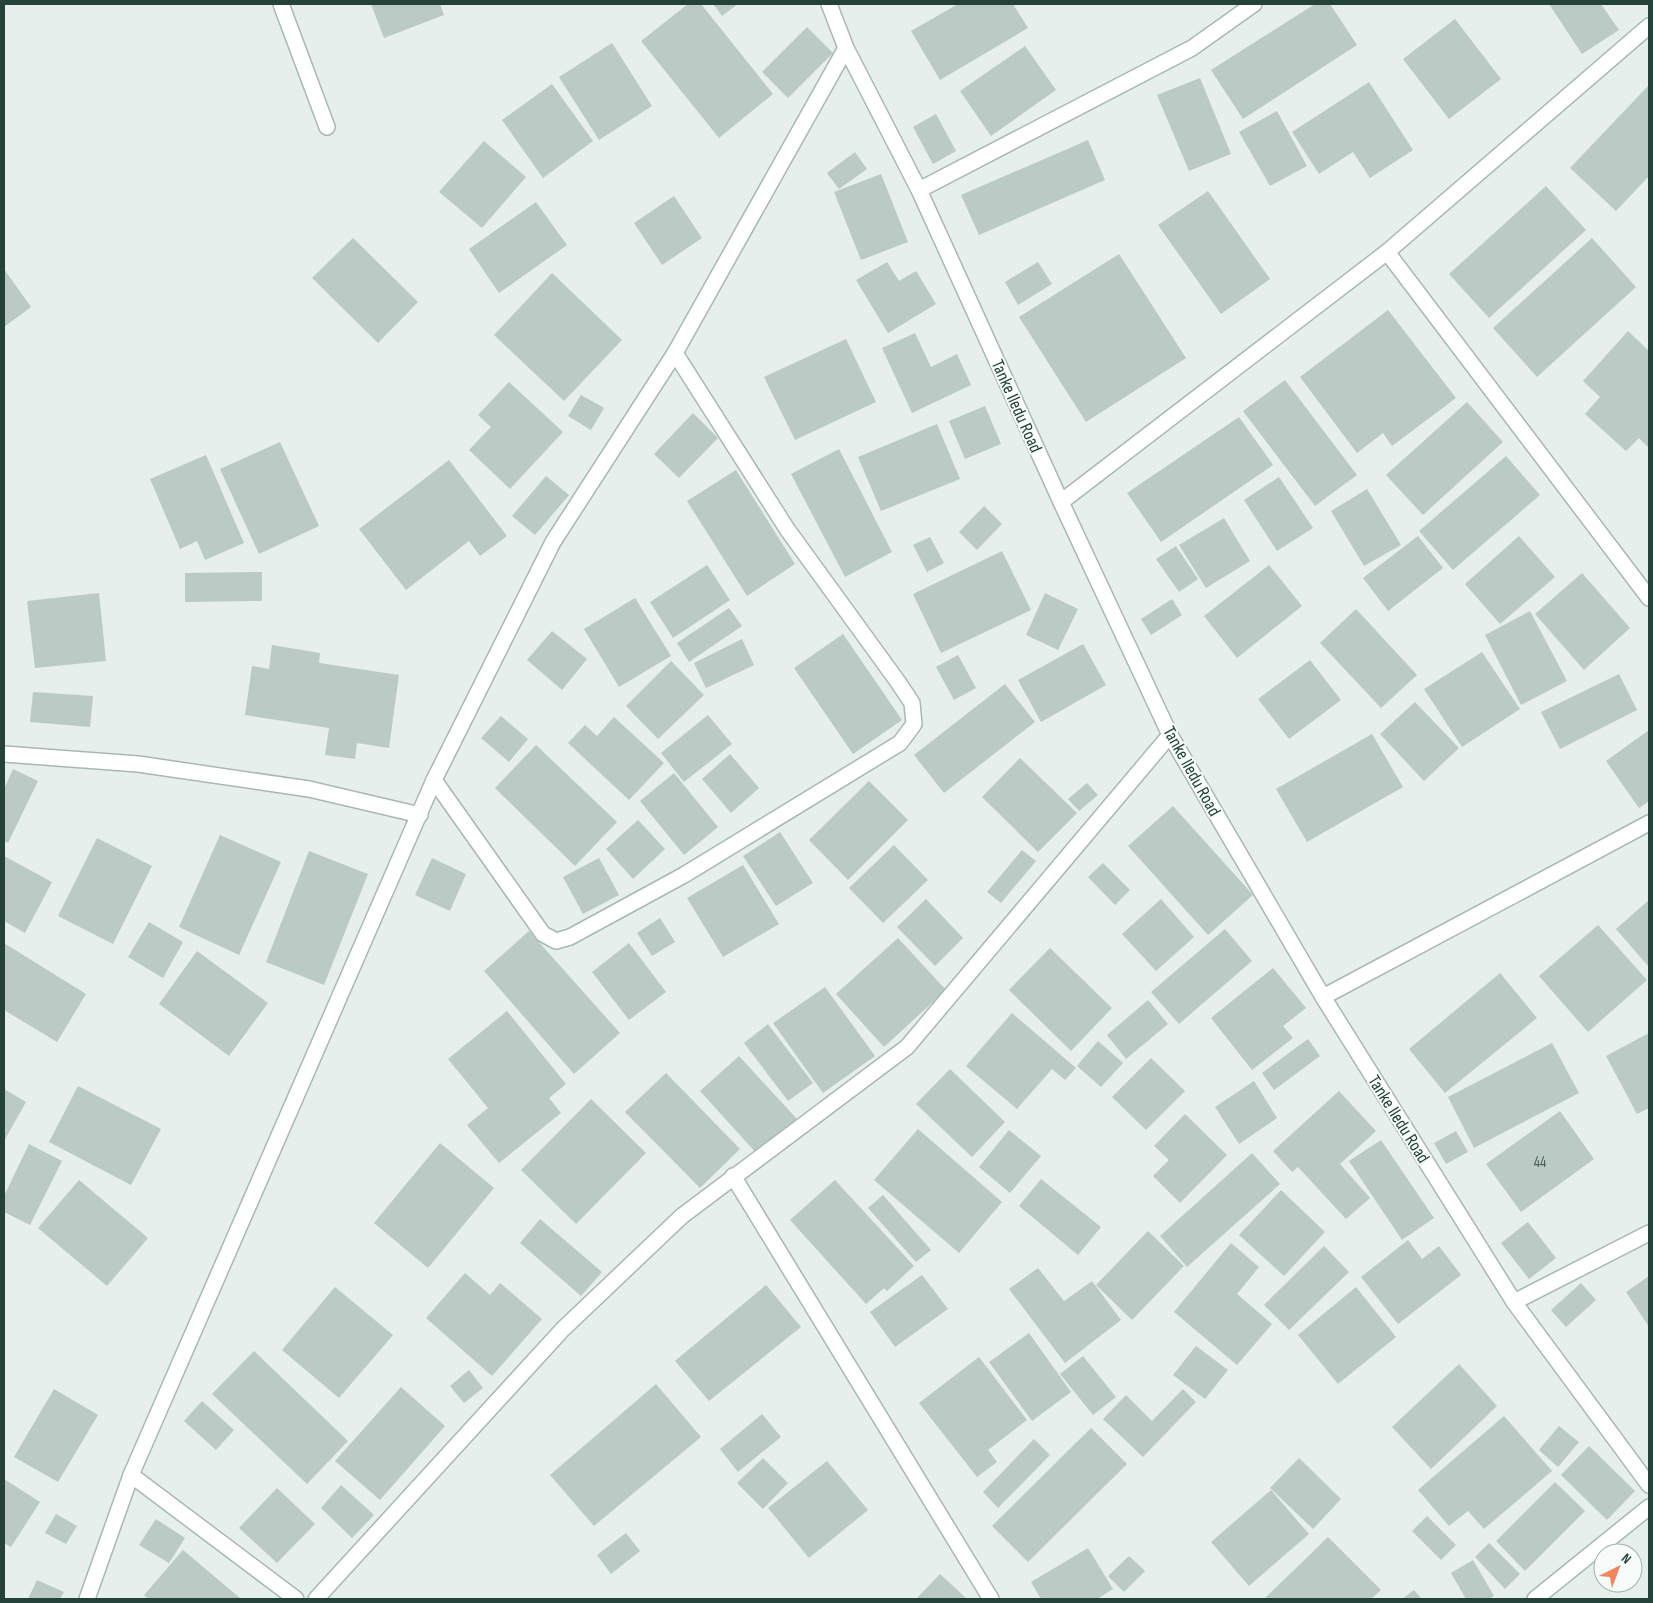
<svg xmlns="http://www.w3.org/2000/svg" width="1653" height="1603" font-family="'Sofia Sans Condensed',sans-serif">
<rect width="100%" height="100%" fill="#e6efeb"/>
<!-- building -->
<g fill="#bbcac4">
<polygon points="371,4 440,4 444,15 384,38"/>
<polygon points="688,4 701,4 773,94 719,138 641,41"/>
<polygon points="713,4 738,4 722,16"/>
<polygon points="958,4 1013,4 1028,28 940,80 911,31"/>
<polygon points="1315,4 1330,4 1357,45 1243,119 1211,70"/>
<polygon points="1549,4 1601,4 1619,30 1582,54"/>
<polygon points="1455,19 1501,79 1449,119 1403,59"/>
<polygon points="807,27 833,53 788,98 762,72"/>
<polygon points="612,43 652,106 599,140 559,77"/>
<polygon points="1025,46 1056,90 991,136 960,91"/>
<polygon points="1200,78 1231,154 1189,171 1157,95"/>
<polygon points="1369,82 1413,150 1370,178 1353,152 1319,174 1292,132"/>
<polygon points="552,84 593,141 543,178 502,120"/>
<polygon points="1649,85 1649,176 1616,211 1570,168"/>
<polygon points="1277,111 1307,166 1270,186 1239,132"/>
<polygon points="936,114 956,151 933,164 913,127"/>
<polygon points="1088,140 1105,180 979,235 961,195"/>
<polygon points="484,141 526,177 482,228 439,192"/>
<polygon points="855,152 867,169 839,189 827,173"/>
<polygon points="881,174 908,242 861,260 834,192"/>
<polygon points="1546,186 1586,230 1489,318 1449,274"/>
<polygon points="1208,191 1270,279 1221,314 1158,225"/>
<polygon points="674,196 702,238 662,265 634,223"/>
<polygon points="536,202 567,245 499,293 469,249"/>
<polygon points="353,238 418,302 378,343 312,278"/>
<polygon points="1592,238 1636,287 1537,377 1493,328"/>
<polygon points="1119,254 1186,358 1086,422 1019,317"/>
<polygon points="887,262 899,281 916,271 936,304 888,333 856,280"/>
<polygon points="1038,262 1052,284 1018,305 1005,282"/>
<polygon points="4,269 31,307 4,327"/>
<polygon points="552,273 622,340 564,401 494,335"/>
<polygon points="1388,310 1456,398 1392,446 1383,433 1357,453 1300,377"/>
<polygon points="1628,331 1649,351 1649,448 1639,438 1626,451 1585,414 1600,397 1583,381"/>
<polygon points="915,333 931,367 957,354 971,385 912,413 882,348"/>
<polygon points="846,339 876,402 795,440 764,377"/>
<polygon points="1285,380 1357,475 1315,506 1243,411"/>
<polygon points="509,382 563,432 510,489 469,450 491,427 478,415"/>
<polygon points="581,395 604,408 591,430 568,416"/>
<polygon points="1467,402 1503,442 1423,515 1386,475"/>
<polygon points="985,406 1001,444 965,459 949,421"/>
<polygon points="693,413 718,438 679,478 654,454"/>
<polygon points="1239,417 1273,465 1161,542 1127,493"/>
<polygon points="937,424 960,479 881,511 858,457"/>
<polygon points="280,442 319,526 259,554 220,469"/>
<polygon points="839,449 892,552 845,577 791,474"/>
<polygon points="206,455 244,543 205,560 197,541 180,549 150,479"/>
<polygon points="1506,456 1540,495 1453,570 1419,531"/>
<polygon points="449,460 507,536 480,556 469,541 406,590 359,529"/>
<polygon points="736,470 795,564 747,596 687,501"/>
<polygon points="546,476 569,495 535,535 512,516"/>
<polygon points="1279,477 1313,528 1277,551 1244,500"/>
<polygon points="1367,489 1401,545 1364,566 1331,511"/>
<polygon points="984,506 1002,524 977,550 959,532"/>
<polygon points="1224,518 1250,561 1206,588 1179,545"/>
<polygon points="1418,536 1443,568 1388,611 1363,578"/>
<polygon points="1519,536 1555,577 1500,624 1465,584"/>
<polygon points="930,537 944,563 927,572 913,545"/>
<polygon points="1176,546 1198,579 1179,592 1156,559"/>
<polygon points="1002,551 1031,610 941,653 913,594"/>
<polygon points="707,565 730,600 673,638 650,602"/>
<polygon points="1269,565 1302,606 1237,658 1204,616"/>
<polygon points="262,572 262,601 185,602 185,573"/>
<polygon points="1582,573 1630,628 1584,670 1535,614"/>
<polygon points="99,593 106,661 35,668 27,601"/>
<polygon points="1045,593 1078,609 1058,650 1026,635"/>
<polygon points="635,598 671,656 619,687 584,629"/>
<polygon points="1172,599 1182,615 1151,635 1141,619"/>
<polygon points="729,608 742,626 689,662 677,643"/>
<polygon points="1356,609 1417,675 1381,708 1320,643"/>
<polygon points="1530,611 1567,681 1521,705 1485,635"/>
<polygon points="552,631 587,659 562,690 527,660"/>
<polygon points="843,634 902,720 853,754 794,668"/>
<polygon points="742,639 754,665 706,688 694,663"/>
<polygon points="1083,644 1106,685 1041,722 1018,680"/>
<polygon points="272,645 320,653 319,663 399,675 389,748 357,743 355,759 325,755 329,728 245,715 252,666 269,669"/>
<polygon points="1482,652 1520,709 1462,747 1424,689"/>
<polygon points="958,655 976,688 954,700 936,667"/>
<polygon points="1310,660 1341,700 1289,739 1258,699"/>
<polygon points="671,661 704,695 658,739 626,706"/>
<polygon points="1619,674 1637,710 1560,749 1541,712"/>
<polygon points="1005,684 1035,722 944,793 914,755"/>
<polygon points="33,692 93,696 90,727 30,722"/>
<polygon points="1415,702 1459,748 1424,781 1380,734"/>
<polygon points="708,715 732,744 684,782 661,753"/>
<polygon points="501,716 528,739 509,762 481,738"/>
<polygon points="614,717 664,763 629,800 568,743 585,725 597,736"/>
<polygon points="1649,730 1649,801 1639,808 1606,761"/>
<polygon points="1372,734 1403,787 1307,842 1276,789"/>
<polygon points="536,745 617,822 575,866 495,788"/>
<polygon points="730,754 759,788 731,813 702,779"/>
<polygon points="1020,758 1077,813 1038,852 982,797"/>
<polygon points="13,769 38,781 8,843 4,841 4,789"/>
<polygon points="674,773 718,827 684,855 640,801"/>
<polygon points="869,781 908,820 848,880 809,840"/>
<polygon points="1087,783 1098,795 1079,811 1068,799"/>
<polygon points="1173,806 1253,895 1208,935 1128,846"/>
<polygon points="638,820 665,849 633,879 606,849"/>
<polygon points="780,832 813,883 776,906 743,856"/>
<polygon points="220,835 281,862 239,955 179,927"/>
<polygon points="97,838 152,866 113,944 58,916"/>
<polygon points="894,845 928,880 883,923 849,888"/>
<polygon points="1022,850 1036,861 1001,903 987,892"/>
<polygon points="309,851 368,874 324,985 266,962"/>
<polygon points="4,856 52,882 25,933 4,921"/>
<polygon points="432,858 466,874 450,911 415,895"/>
<polygon points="599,858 619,895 583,914 563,877"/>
<polygon points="1103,863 1130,890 1115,905 1088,877"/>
<polygon points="743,865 779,924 723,957 687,898"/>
<polygon points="926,899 963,938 935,966 897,927"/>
<polygon points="1161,899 1194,937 1156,971 1122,934"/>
<polygon points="1649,900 1649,967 1616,929"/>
<polygon points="660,918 675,942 652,956 637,933"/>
<polygon points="149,922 183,942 163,978 128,957"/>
<polygon points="1598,925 1647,980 1588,1032 1539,976"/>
<polygon points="1225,929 1252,961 1179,1024 1151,992"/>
<polygon points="529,931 620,1033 574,1074 484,971"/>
<polygon points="898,938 946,990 884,1047 836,994"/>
<polygon points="4,943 86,994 57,1042 4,1010"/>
<polygon points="629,943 666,992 629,1020 592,972"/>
<polygon points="1050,948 1112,1008 1071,1051 1009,990"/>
<polygon points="197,951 268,1003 229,1056 159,1004"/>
<polygon points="1273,968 1306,1008 1283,1026 1293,1038 1252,1070 1211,1018"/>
<polygon points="1500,973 1537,1018 1445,1093 1409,1049"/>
<polygon points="825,987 875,1056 823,1093 773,1023"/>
<polygon points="1148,1000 1168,1024 1126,1059 1107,1035"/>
<polygon points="507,1011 566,1084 549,1098 561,1113 499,1163 467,1125 488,1108 448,1059"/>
<polygon points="1012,1013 1076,1068 1065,1080 1052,1069 1017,1109 966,1066"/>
<polygon points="768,1024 813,1083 788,1101 744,1043"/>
<polygon points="1649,1033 1649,1108 1637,1114 1606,1056"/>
<polygon points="1308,1039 1320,1056 1274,1090 1262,1073"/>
<polygon points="1098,1041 1123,1063 1101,1087 1077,1066"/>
<polygon points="1552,1043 1579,1093 1474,1148 1448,1097"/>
<polygon points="739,1056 797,1119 758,1155 700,1091"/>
<polygon points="1151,1058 1185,1091 1146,1130 1112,1097"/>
<polygon points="950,1069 1005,1122 972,1157 916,1104"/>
<polygon points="666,1073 740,1149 700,1188 625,1112"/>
<polygon points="1254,1081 1277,1118 1239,1144 1215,1107"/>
<polygon points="78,1086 161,1129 131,1185 49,1142"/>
<polygon points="4,1089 26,1102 4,1141"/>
<polygon points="1339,1091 1376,1131 1340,1164 1370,1198 1346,1219 1298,1167 1292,1172 1273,1151"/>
<polygon points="591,1099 646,1153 576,1224 521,1170"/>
<polygon points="1560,1111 1594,1159 1521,1212 1486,1164"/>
<polygon points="1185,1114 1227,1155 1180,1203 1153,1176 1169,1160 1154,1146"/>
<polygon points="918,1129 1002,1202 959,1253 874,1180"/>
<polygon points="1009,1130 1041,1156 1010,1193 979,1167"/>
<polygon points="1456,1131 1468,1152 1446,1164 1434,1143"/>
<polygon points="1381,1140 1434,1218 1402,1240 1349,1161"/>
<polygon points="440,1143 494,1188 428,1268 374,1223"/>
<polygon points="29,1144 62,1161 30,1225 4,1212 4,1196"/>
<polygon points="1252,1153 1280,1184 1187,1267 1160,1236"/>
<polygon points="1041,1179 1101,1227 1078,1255 1019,1206"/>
<polygon points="79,1180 148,1238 107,1286 38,1228"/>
<polygon points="835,1180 914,1266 887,1291 884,1288 866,1304 790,1220"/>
<polygon points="1281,1190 1325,1232 1284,1276 1239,1235"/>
<polygon points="883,1195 931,1250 916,1262 868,1208"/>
<polygon points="540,1219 602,1272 581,1296 520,1243"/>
<polygon points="1528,1222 1556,1258 1529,1279 1501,1243"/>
<polygon points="1148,1231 1184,1266 1132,1320 1096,1285"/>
<polygon points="1408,1240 1422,1259 1439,1246 1461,1275 1398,1324 1361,1277"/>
<polygon points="1231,1243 1259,1267 1237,1294 1272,1324 1237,1365 1174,1312"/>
<polygon points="1324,1246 1349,1272 1289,1330 1264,1305"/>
<polygon points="1038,1268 1064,1301 1092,1281 1121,1320 1065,1363 1009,1289"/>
<polygon points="465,1273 490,1295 500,1283 542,1319 492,1376 426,1318"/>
<polygon points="922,1275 948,1309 895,1347 870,1312"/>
<polygon points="1649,1276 1649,1327 1626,1292"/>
<polygon points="1581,1283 1596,1300 1566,1327 1551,1310"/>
<polygon points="766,1285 801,1327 709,1401 675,1361"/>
<polygon points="335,1287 393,1335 339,1398 282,1350"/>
<polygon points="1356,1287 1396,1337 1338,1384 1298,1335"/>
<polygon points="1029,1333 1071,1392 1032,1421 989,1362"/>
<polygon points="1196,1346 1228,1370 1205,1399 1173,1375"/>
<polygon points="254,1351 348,1441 307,1484 212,1394"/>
<polygon points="1083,1356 1116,1397 1093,1415 1060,1374"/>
<polygon points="979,1357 1027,1420 988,1450 997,1462 977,1477 919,1403"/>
<polygon points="1459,1364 1497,1406 1431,1469 1392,1427"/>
<polygon points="469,1370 483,1388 464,1403 450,1386"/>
<polygon points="656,1384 701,1437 594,1526 550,1475"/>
<polygon points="401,1387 445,1426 380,1500 335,1461"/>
<polygon points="54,1389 98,1415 58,1482 14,1457"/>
<polygon points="1183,1389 1196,1402 1143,1457 1103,1419 1126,1395 1152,1421"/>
<polygon points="202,1401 234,1430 216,1450 184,1421"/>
<polygon points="762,1414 781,1437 738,1472 720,1449"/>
<polygon points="1504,1416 1552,1471 1484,1529 1468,1511 1449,1526 1418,1490"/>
<polygon points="1559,1426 1579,1442 1558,1467 1539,1450"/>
<polygon points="1091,1428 1127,1464 1028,1562 992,1526"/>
<polygon points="1034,1439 1050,1455 998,1508 983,1492"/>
<polygon points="1589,1446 1635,1491 1607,1520 1561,1475"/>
<polygon points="763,1458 788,1483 763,1509 737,1483"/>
<polygon points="1299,1458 1341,1499 1313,1529 1270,1488"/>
<polygon points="827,1461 868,1510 809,1558 768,1508"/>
<polygon points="4,1479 40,1502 11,1547 4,1543"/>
<polygon points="1555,1482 1585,1511 1525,1571 1496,1541"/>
<polygon points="341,1485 374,1515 352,1538 321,1508"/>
<polygon points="277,1488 315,1524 277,1563 239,1528"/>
<polygon points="1271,1490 1309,1534 1249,1586 1211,1542"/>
<polygon points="56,1514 77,1526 66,1544 45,1533"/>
<polygon points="1427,1516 1456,1545 1441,1560 1412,1531"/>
<polygon points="156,1519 185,1538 169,1563 139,1545"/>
<polygon points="626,1533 640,1551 611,1574 597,1555"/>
<polygon points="1328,1537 1381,1590 1371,1599 1264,1599"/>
<polygon points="1489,1543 1520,1574 1505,1589 1475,1557"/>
<polygon points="1088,1548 1113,1589 1097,1599 1041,1599 1031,1582"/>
<polygon points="183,1550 240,1598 239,1599 148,1599 144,1595"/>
<polygon points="1129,1556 1145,1571 1124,1592 1108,1576"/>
<polygon points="1473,1560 1494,1596 1489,1599 1466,1599 1451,1573"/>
<polygon points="940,1574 967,1599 916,1599"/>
<polygon points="37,1580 64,1592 60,1599 28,1599"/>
<polygon points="1414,1590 1422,1599 1402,1599"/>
</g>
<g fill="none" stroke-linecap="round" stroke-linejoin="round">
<defs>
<g id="minor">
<polyline points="281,4 327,127"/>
<polyline points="829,4 846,48 919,190 1061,502 1170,735 1323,997 1514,1302 1649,1485"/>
<polyline points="919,190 1192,48 1254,4"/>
<polyline points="1387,252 1649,598"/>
<polyline points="1061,502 1387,252 1649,26"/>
<polyline points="4,754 138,764 309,789 420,815"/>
<polyline points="434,780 543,934 556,941 570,937 684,875 900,743 914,724 912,703 898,682 787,529 675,353"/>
<polyline points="1323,997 1649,823"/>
<polyline points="733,1176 991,1599"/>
<polyline points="1514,1302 1649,1233"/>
<polyline points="131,1475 296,1599"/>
<polyline points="87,1599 131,1475 434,780 553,542 675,353 846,48"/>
<polyline points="316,1599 563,1329 682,1216 907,1047 1170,735"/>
<polyline points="1535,1599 1649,1507"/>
</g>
</defs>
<!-- minor casing -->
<use href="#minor" stroke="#a8b8b2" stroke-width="18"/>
<!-- minor -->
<use href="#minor" stroke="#fff" stroke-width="15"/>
</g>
<g text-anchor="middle" stroke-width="4" stroke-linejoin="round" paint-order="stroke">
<!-- number labels -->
<g font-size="15" fill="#4a645c">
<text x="1540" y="1167">44</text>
</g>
<!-- street labels -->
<g font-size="18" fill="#24423a" stroke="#f7fbf9">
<text transform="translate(1017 406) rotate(66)" y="6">Tanke Iledu Road</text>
<text transform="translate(1192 771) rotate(61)" y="6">Tanke Iledu Road</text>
<text transform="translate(1399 1119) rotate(58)" y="6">Tanke Iledu Road</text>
</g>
</g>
<!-- border -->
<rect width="1653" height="1603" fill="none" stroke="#24423a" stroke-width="10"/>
<!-- north arrow -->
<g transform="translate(1618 1568) rotate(42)"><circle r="24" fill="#f7fbf9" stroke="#a3b1ad"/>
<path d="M0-4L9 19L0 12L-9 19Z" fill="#f4845f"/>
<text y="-8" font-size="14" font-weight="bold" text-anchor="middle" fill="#24423a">N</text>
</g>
</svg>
